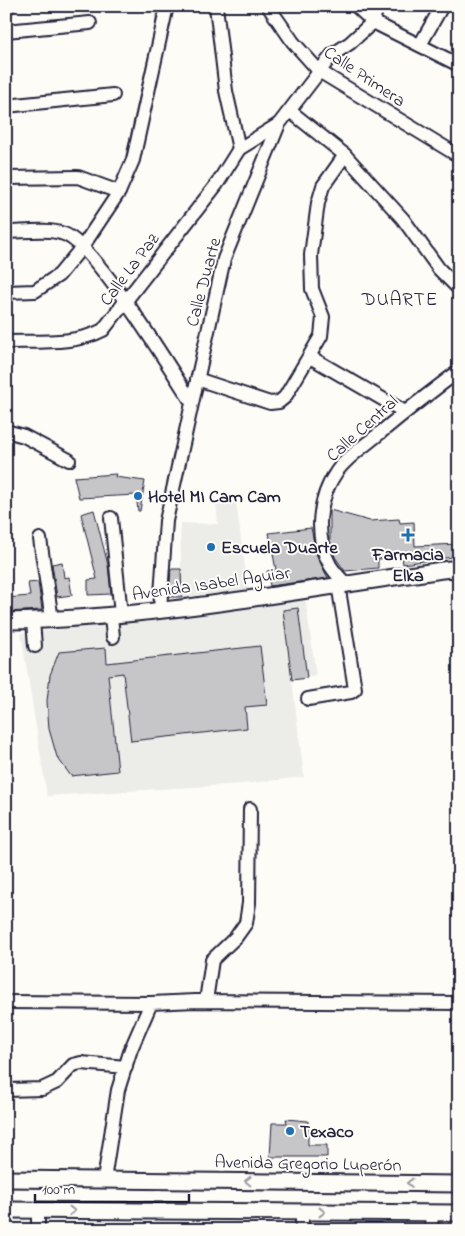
<svg xmlns="http://www.w3.org/2000/svg" width="465" height="1236" font-family="'Indie Flower',sans-serif">
<rect width="100%" height="100%" fill="#fdfcf7"/>
<filter id="ink" filterUnits="userSpaceOnUse"><feTurbulence type="fractalNoise" baseFrequency=".02" numOctaves="2"/><feDisplacementMap in="SourceGraphic" scale="10" xChannelSelector="R" yChannelSelector="G"/><feConvolveMatrix kernelMatrix="1 2 1 2 8 2 1 2 1" color-interpolation-filters="sRGB"/></filter>
<g filter="url(#ink)">
<!-- built -->
<g fill="#ecece9">
<polygon points="235,494 248,590 182,597 180,523 218,524 216,502"/>
<polygon points="305,597 316,676 292,680 304,777 242,784 47,796 21,633 148,621"/>
<polygon points="302,1221 459,1225 459,1230 303,1230"/>
</g>
<g fill="none" stroke-linecap="round" stroke-linejoin="round">
<!-- stream -->
<g stroke="#787885" stroke-width="3">
<polyline points="156,28 158,6"/>
<polyline points="125,164 149,58"/>
</g>
</g>
<!-- building -->
<g fill="#c6c6c8" stroke="#22223b">
<polygon points="116,474 115,477 145,481 140,511 138,511 136,495 79,498 74,477"/>
<polygon points="94,510 108,565 111,594 88,595 88,580 97,579 81,514"/>
<polygon points="330,510 370,521 399,519 400,523 414,522 415,546 459,544 459,556 403,564 402,558 378,559 378,568 345,571 335,557 330,540"/>
<polygon points="311,528 317,556 328,578 270,586 267,571 276,570 269,533"/>
<polygon points="62,562 64,578 69,577 72,595 57,597 52,564"/>
<polygon points="171,569 181,569 182,597 169,597"/>
<polygon points="38,582 42,610 6,612 6,598 30,596 28,583"/>
<polygon points="298,608 307,678 292,680 283,610"/>
<polygon points="260,646 267,705 245,707 247,728 131,741 123,673 108,675 118,771 71,776 57,757 49,729 47,701 50,675 59,652 106,648 107,663"/>
<polygon points="286,1119 308,1121 308,1145 327,1145 327,1157 270,1157 272,1123 287,1123"/>
</g>
<g fill="none" stroke-linecap="round" stroke-linejoin="round">
<defs>
<g id="minor">
<polyline points="216,6 226,91 239,149"/>
<polyline points="268,6 293,42 319,71 459,156"/>
<polyline points="356,6 373,22 459,65"/>
<polyline points="6,10 8,6"/>
<polyline points="6,31 90,23"/>
<polyline points="420,45 442,6"/>
<polyline points="6,106 113,95"/>
<polyline points="290,111 345,155 403,219 439,269 459,289"/>
<polyline points="6,178 78,177 119,192"/>
<path d="M6,232c18,0 41,-4 58,2 31,11 106,134 127,167"/>
<polyline points="6,292 35,291 59,275 83,246 119,192 133,160 167,6"/>
<path d="M6,342c32,-1 69,3 97,-12l114,-146 22,-35 40,-25"/>
<polyline points="310,357 405,412"/>
<polyline points="197,379 270,403 279,402 285,397 321,336 323,317 312,289 311,255 318,203 323,186 345,155"/>
<polyline points="6,431 24,436 69,460"/>
<polyline points="111,518 121,614"/>
<polyline points="40,539 52,620"/>
<path d="M345,583c-5,-5 -11,-11 -15,-18 -16,-29 -12,-67 7,-94 11,-15 30,-27 43,-38 26,-22 52,-42 79,-62"/>
<polyline points="160,610 166,521 224,259 279,124 332,55 350,43 373,22 377,6"/>
<polyline points="111,615 113,637"/>
<polyline points="33,621 35,646"/>
<polyline points="308,699 351,692 355,689 338,584"/>
<polyline points="206,1001 212,960 236,937 246,923 249,903 250,809"/>
<polyline points="6,1002 151,1003"/>
<polyline points="6,1090 42,1089 57,1082 73,1065 81,1063 126,1067"/>
<polyline points="104,1180 118,1090 131,1049 151,1003 195,1001 459,1003"/>
<polyline points="302,1212 302,1230"/>
<polyline points="38,1230 38,1210"/>
<polyline points="431,1230 432,1212"/>
</g>
<g id="major">
<path d="M6,621c147,-2 298,-32 444,-52l9,3"/>
<polyline points="6,1179 459,1184"/>
<polyline points="6,1210 459,1213"/>
</g>
</defs>
<!-- minor casing -->
<use href="#minor" stroke="#22223b" stroke-width="16"/>
<!-- major casing -->
<use href="#major" stroke="#22223b" stroke-width="19"/>
<!-- minor -->
<use href="#minor" stroke="#fdfcf7" stroke-width="12"/>
<!-- major -->
<use href="#major" stroke="#fdfcf7" stroke-width="15"/>
</g>
<!-- one-way arrows -->
<defs><path id="oneway-chevron" d="M-2-3.5L2.5 0L-2 3.5" fill="none" stroke-width="1.6" stroke-linecap="round" stroke-linejoin="round" transform="scale(1.25)"/></defs>
<g stroke="#9a9aa2">
<use href="#oneway-chevron" transform="translate(248 1181) rotate(-179)"/>
<use href="#oneway-chevron" transform="translate(410 1183) rotate(-179)"/>
<use href="#oneway-chevron" transform="translate(72 1211)"/>
<use href="#oneway-chevron" transform="translate(322 1212)"/>
</g>
</g>
<!-- markers -->
<g fill="#1f6fb2" stroke="#fdfcf7" stroke-width="2">
<circle cx="138" cy="496" r="5"/>
<path d="M405.5 527.5h5v5h5v5h-5v5h-5v-5h-5v-5h5z"/>
<circle cx="211" cy="547" r="5"/>
<circle cx="290" cy="1131" r="5"/>
</g>
<g text-anchor="middle" stroke-width="4" stroke-linejoin="round" paint-order="stroke">
<!-- street labels -->
<g font-size="18" fill="#22223b" stroke="#fdfcf7">
<text transform="translate(365 76) rotate(34)" y="6">Calle Primera</text>
<text transform="translate(129 269) rotate(-53)" y="6">Calle La Paz</text>
<text transform="translate(203 282) rotate(-75)" y="6">Calle Duarte</text>
<text transform="translate(362 428) rotate(-42)" y="6">Calle Central</text>
<text transform="translate(211 583) rotate(-8)" y="6">Avenida Isabel Aguiar</text>
<text transform="translate(308 1163) rotate(1)" y="6">Avenida Gregorio Luperón</text>
</g>
<!-- poi labels -->
<g font-size="18" font-weight="bold" fill="#22223b" stroke="#fdfcf7" text-anchor="start">
<text x="148" y="502">Hotel MI Cam Cam</text>
<text x="221" y="553">Escuela Duarte</text>
<text x="408" y="560" text-anchor="middle">Farmacia<tspan x="408" dy="21">Elka</tspan></text>
<text x="300" y="1137">Texaco</text>
</g>
<!-- neighbourhood labels -->
<g font-size="19" letter-spacing="1" fill="#22223b" stroke="#fdfcf7">
<text x="400" y="305">DUARTE</text>
</g>
</g>
<!-- margin -->
<rect width="465" height="1236" fill="none" stroke="#fdfcf7" stroke-width="25"/>
<rect x="12" y="12" width="440" height="1211" fill="none" stroke="#22223b" stroke-width="2" filter="url(#ink)"/>
<!-- scale -->
<path d="M35 1194v8h154v-8" fill="none" stroke="#22223b" stroke-width="2.5"/>
<text x="42" y="1194" font-size="15" fill="#22223b" stroke="#fdfcf7" stroke-width="4" paint-order="stroke">100 m</text>
</svg>
